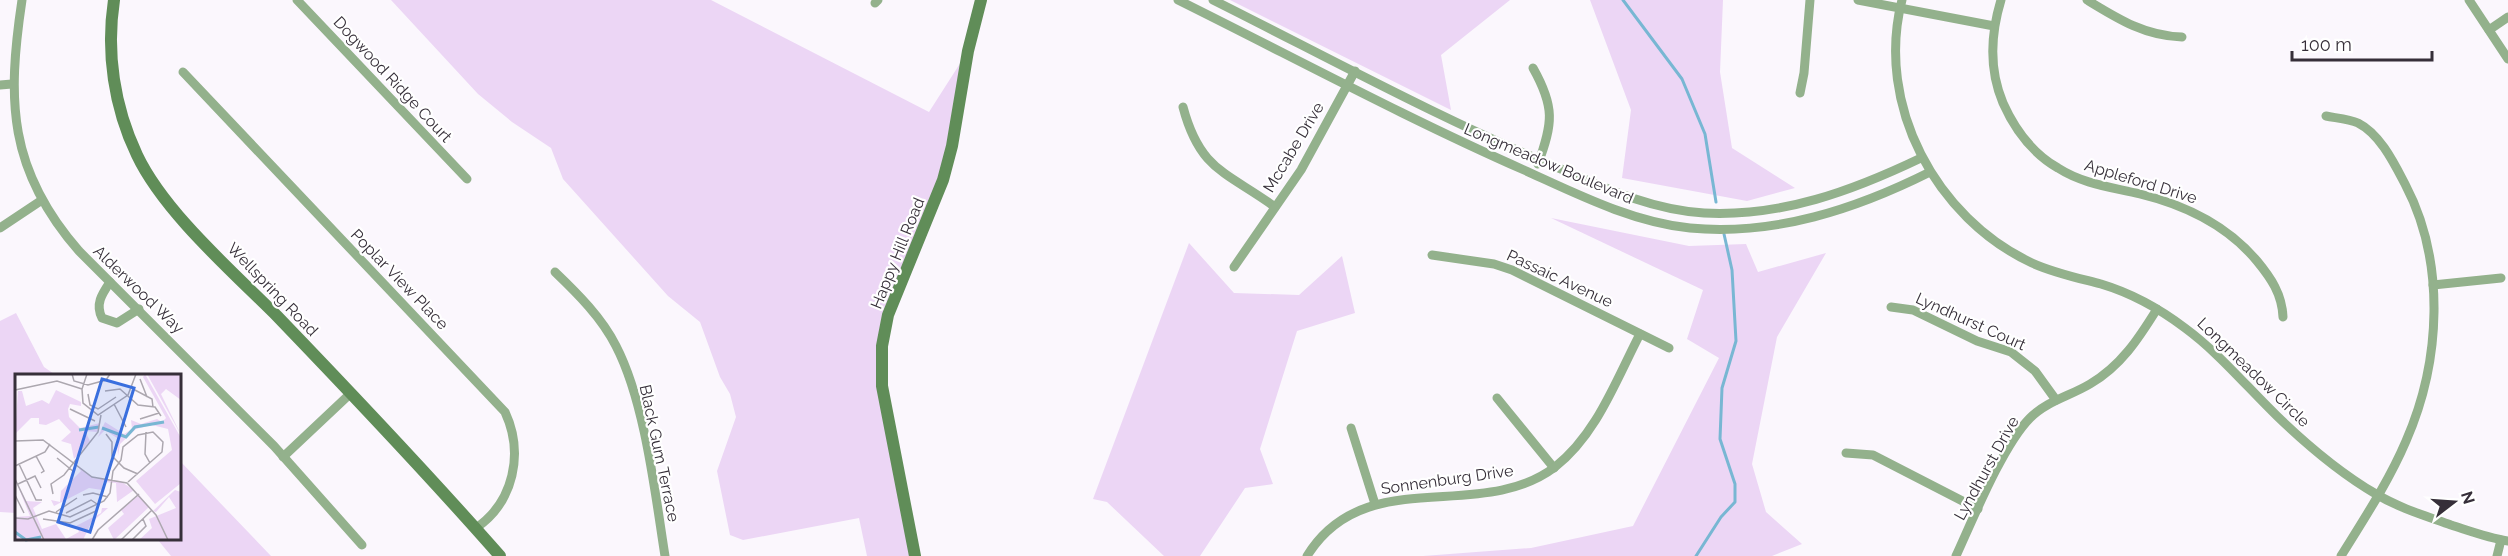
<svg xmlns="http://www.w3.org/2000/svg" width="2508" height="556" font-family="Raleway,sans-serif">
<rect width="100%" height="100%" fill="#fbf7fd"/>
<!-- green -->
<g fill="#ecd6f5">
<polygon points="391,0 711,0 929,112 968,51 952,146 888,315 881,366 915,556 867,556 859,518 743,540 730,535 717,471 736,417 730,394 720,377 700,322 668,296 563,179 551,148 512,122 478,94"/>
<polygon points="1230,0 1510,0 1441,55 1451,110"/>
<polygon points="1590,0 1723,0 1720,72 1732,148 1795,188 1747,201 1622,178 1631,110"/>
<polygon points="1551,218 1689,246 1746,244 1758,272 1826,253 1777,337 1752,464 1766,512 1802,544 1772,556 1423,556 1531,548 1633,526 1719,358 1687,339 1703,290"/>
<polygon points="1189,243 1234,293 1299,295 1342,256 1355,313 1297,331 1260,449 1273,484 1245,488 1200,556 1164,556 1107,502 1093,499"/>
<polygon points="16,313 44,367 57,376 16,376 16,513 0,512 0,321"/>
<polygon points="180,461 271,556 171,556 158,540 180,540"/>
</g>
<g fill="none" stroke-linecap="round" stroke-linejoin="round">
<!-- stream -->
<g stroke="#78b7d3" stroke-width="3">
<polyline points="1623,0 1682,79 1705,134 1716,202"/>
<polyline points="1696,556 1721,517 1735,502 1735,484 1720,439 1722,388 1736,341 1732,270 1724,234"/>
</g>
<!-- street -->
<g stroke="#93b18c" stroke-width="9">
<path d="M22,0c-15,100 -14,170 57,251l195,195 88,99"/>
<polyline points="297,0 467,179"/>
<path d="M1178,0c115,57 228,118 346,170 53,24 108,52 166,58 85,8 166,-19 240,-56"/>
<path d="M1213,0c116,58 229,120 348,169 46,20 92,41 143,44 78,4 148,-22 217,-55"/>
<polyline points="1858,0 1994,26"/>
<path d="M1902,0c-27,105 34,218 130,263 22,10 46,15 69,21 30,9 59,25 84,44 34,25 61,58 92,88 29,28 63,57 99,78 23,14 50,22 75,31 19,6 38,13 57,16"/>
<path d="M2001,0c-10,33 -12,70 2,103 12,27 29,50 55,65 25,16 53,19 82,26 45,11 87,31 117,67 14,17 25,33 26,56"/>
<path d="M2087,0c31,19 58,36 95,37"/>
<polyline points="2469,0 2508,59"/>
<polyline points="875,3 878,0"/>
<polyline points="2489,30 2508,17"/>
<path d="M1533,68c22,39 20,55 5,96"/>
<path d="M183,72l322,340c19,41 9,90 -29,116"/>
<polyline points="0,85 12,84"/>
<polyline points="1800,93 1804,73 1810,0"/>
<path d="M1183,107c17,64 44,65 92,100"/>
<path d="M2326,116c10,2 23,3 32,7 22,11 36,40 47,61 41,78 36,177 1,257 -17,40 -42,78 -65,115"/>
<polyline points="0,228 42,200"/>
<polyline points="1432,255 1494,264 1512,270 1669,348"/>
<polyline points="1234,267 1301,170 1355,71"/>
<path d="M555,272c23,22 47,46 61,74 29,56 39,147 49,210"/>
<path d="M110,282c-8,12 -15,22 -8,36l15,5 22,-14"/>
<polyline points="2433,285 2501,278"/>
<polyline points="1891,307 1913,310 1977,341 2011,352 2035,371 2056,400"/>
<polyline points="1497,398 1554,468"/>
<polyline points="1351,428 1375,504"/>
<polyline points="1846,453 1873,455 1978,509"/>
<polyline points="283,457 351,393"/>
<path d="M1307,556c58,-94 173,-32 248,-89 42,-33 61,-87 85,-133"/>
<path d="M1956,556c17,-37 47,-111 74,-138 17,-17 40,-22 60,-34 31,-18 49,-46 67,-75"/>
<polyline points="2497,556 2501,540"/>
</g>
<!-- secondary -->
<g stroke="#608d58" stroke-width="12">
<path d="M114,0c-8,52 0,107 23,155 27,57 95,116 140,161 76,79 151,158 223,240"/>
<polyline points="915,556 882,386 882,346 888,315 943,180 952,146 968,51 981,0"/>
</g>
</g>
<g text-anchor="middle" stroke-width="4.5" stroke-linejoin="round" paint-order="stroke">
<!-- street labels -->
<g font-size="16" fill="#362f39" stroke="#fff">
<text transform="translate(393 79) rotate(47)" y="6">Dogwood Ridge Court</text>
<text transform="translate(1293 147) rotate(-59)" y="6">Mccabe Drive</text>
<text transform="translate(1549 163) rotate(23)" y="6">Longmeadow Boulevard</text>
<text transform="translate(2141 181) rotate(17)" y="6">Appleford Drive</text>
<text transform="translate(897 253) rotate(-68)" y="6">Happy Hill Road</text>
<text transform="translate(1560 278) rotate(25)" y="6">Passaic Avenue</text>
<text transform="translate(400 279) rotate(46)" y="6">Poplar View Place</text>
<text transform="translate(139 289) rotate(44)" y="6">Alderwood Way</text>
<text transform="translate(273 289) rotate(46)" y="6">Wellspring Road</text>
<text transform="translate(1971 321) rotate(24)" y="6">Lyndhurst Court</text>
<text transform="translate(2254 372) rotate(44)" y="6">Longmeadow Circle</text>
<text transform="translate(660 453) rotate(78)" y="6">Black Gum Terrace</text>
<text transform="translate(1986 468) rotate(-61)" y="6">Lyndhurst Drive</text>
<text transform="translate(1447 479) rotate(-8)" y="6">Sonnenburg Drive</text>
</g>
</g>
<!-- overview -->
<g transform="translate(15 374)">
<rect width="166" height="166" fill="#fbf7fd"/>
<path d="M130,0l36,64v45l-26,21 -19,-23 36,-31 -4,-21 -16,-4 -16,4 -16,15 -2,12 -1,-18 -12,-8 -7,7 7,-15 19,12 8,-5 -1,-9 10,4 16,-5 5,3 4,-4 -23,-41zM132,0l34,1v25l-15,-11 -5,5 20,41zM41,16l25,12v4l-11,-2 -2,5 1,8 11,11 20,-5 -3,9 -12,-1 5,10 -16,18 -3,-15 -10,-3 10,-9 -12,-13 -13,6 -7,-1v-6h-8l-16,16 3,-43h4l4,15 16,-6 7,4zM63,93l15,11 27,3 14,9 -17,12 -1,-19 -13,-1 -1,8 -13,-2 -35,18 -3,-6 9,2 1,-11 20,-20zM0,105l11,22 16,1 -9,6 9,21 14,-5 10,15 13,-7 -3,-6 25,-13 1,-5h6l-17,15 -8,17h-68v-23l15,-1zM160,116l6,2v48h-42l13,-12 -3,-9 27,-11 -7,-11 -13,15 -3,-1zM124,121l10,12 -35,33 -6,-12 16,-14 -3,-4z" fill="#ecd6f5"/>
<path fill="none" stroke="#78b7d3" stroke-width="3" d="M87,54l24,9 9,-10 29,-5M64,56l20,-3M0,158l11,8 15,-3"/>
<path fill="none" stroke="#aca7af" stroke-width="1.5" d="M57,0l2,7 14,4 18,-5 4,-6M72,0l-5,15 1,14 15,12 30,-20 8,-21M125,5l7,18M118,15l19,10 1,8M0,16l42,-9 25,8M90,17l15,-2 18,16 17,2 6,9M73,20l2,11 8,4 18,-12M99,30l12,23M55,35l25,12M125,45l19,-6M131,58l-1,22 5,9M91,60l6,8v14l12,12 14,6M0,67l28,-1 49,37 35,6 29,32 12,25M21,82l8,15 -3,2M42,84l17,14M4,90l17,36h6M0,92l30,-14 5,-8M0,105l29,61M3,110l17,-8 6,12M38,120l-2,-10 13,-9 34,-43 3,-17M0,121l9,18M68,121l10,-2 15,4M41,138l21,-14M51,139l25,-13 6,4M0,144l13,1 21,-8 21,6 34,-16 6,-8 3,-22 8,-11 2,-13 15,-12 15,-3 10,10 -1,10 -34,30M28,145l27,4 26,-12M77,166l6,-10 41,-36M106,166l31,-30M117,166l14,-14 -3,-7"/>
<path fill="#3a6fde" fill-opacity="0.15" stroke="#3a6fde" stroke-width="3" d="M87,5l32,9 -44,144 -32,-10z"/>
<rect width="166" height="166" fill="none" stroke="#362f39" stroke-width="3"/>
</g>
<!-- north arrow -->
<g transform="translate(2454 502) rotate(73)" stroke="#ffffff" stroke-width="4.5" paint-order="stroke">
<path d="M0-4.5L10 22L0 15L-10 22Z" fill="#362f39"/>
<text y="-9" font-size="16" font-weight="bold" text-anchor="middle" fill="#362f39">N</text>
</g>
<!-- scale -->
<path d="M2292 51v9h140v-9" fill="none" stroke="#362f39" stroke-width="3"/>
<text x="2301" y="51" font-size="18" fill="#362f39" stroke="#ffffff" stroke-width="4.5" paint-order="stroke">100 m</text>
</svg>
